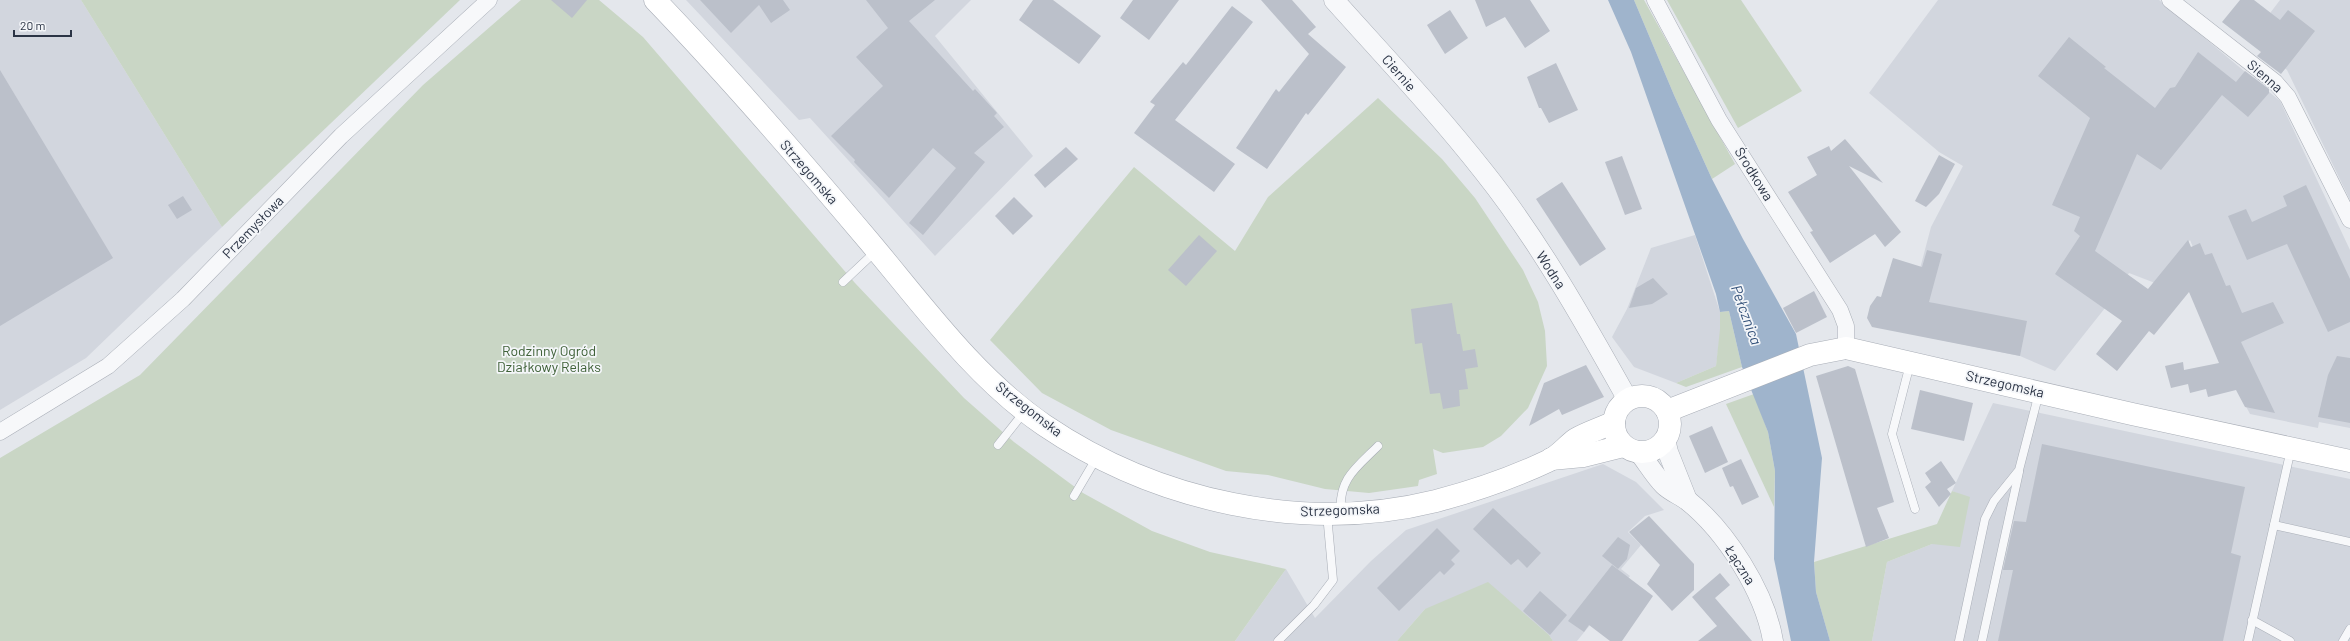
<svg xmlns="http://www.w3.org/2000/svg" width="2350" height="641" font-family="Barlow,sans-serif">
<rect width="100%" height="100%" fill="#e4e7ec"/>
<!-- built -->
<g fill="#d2d6de">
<polygon points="0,0 81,0 222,227 86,358 0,410"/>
<polygon points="686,0 971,0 935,36 1033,156 935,256 810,118 799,120"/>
<polygon points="1938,0 2159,0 2280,101 2350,250 2350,428 2319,422 2318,428 2250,414 2213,344 2201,266 2190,240 2155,283 2129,273 2105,308 2055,371 2020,356 1926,337 1933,303 1912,299 1931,227 1963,166 1939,152 1869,93"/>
<polygon points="2280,0 2350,0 2350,200 2287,70 2249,41"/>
<polygon points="1695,235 1720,312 1721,329 1716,366 1676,383 1634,367 1612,337 1627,309 1651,248"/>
<polygon points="1993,403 2350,479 2350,641 1872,641 1887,562 1932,544 1969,498 1952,491"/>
<polygon points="1603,464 1636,482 1664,510 1645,516 1628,532 1641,545 1621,569 1630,576 1577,641 1553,641 1549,635 1425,609 1397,641 1235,641 1286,569 1315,618 1371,561 1406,530"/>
</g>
<!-- green -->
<g fill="#c9d6c5">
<polygon points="81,0 460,0 222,227"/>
<polygon points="521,0 599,0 643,37 855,283 964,398 1014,442 1083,493 1152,531 1210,552 1286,569 1235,641 0,641 0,458 140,375 423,85"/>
<polygon points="1634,0 1644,0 1735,164 1712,179 1674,95"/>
<polygon points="1667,0 1741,0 1802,91 1738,128"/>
<polygon points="1378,98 1442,159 1475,198 1523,270 1538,302 1545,331 1547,366 1528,408 1501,436 1483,447 1443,453 1433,449 1437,474 1419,480 1418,486 1369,493 1325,489 1268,475 1226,471 1111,430 1042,393 990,340 1134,167 1235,251 1268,197"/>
<polygon points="1729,311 1742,367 1686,387 1676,383 1716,366 1720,329 1720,312"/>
<polygon points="1754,394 1768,432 1775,471 1774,507 1726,404"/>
<polygon points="1952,491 1970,497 1960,547 1932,544 1887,562 1872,641 1830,641 1816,592 1814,562 1937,524"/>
<polygon points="1488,582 1549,635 1553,641 1397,641 1425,609"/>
</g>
<!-- water -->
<polygon fill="#9fb4cc" points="1608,0 1634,0 1674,95 1712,179 1743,239 1796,334 1822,458 1814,562 1816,592 1830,641 1791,641 1774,559 1775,471 1768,432 1742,367 1729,311 1720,312 1716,294 1631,52"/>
<!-- building -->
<g fill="#bbc0ca">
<polygon points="551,0 587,0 572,18"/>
<polygon points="700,0 783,0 790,10 771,23 759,5 731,33"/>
<polygon points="866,0 935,0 909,21 973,91 975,89 997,113 994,116 1004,127 974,153 985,162 923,235 909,223 956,168 933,148 889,198 854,162 855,160 831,136 883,86 856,57 888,28"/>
<polygon points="1033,0 1053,0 1101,36 1079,64 1019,20"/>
<polygon points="1133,0 1179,0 1149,40 1120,18"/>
<polygon points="1261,0 1292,0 1316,27 1308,34 1346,67 1308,115 1306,113 1267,169 1236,148 1276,89 1279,92 1309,54"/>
<polygon points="1475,0 1530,0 1550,31 1525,48 1505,17 1486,27"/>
<polygon points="2240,0 2254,0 2280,20 2288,10 2315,31 2281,74 2257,56 2261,52 2222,22"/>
<polygon points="1232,6 1253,22 1175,120 1235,164 1214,192 1134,133 1155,105 1150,102 1183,62 1186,65"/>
<polygon points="1450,10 1468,38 1445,54 1427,25"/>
<polygon points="2069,37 2106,67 2104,68 2155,108 2170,88 2175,87 2198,52 2236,82 2245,71 2269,89 2269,93 2248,117 2222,95 2161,170 2137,154 2095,251 2148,289 2188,240 2191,247 2200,243 2205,255 2212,253 2226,286 2230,285 2242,313 2273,302 2284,323 2241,342 2275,413 2245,407 2236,390 2208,397 2206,389 2190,393 2188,384 2171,388 2165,366 2183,362 2184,370 2219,363 2189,292 2154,335 2149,331 2117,371 2096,354 2122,321 2055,274 2080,236 2074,231 2080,217 2052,205 2090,118 2038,76"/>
<polygon points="1556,63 1578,110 1549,123 1541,108 1539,108 1527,77"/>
<polygon points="0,70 113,258 0,326"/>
<polygon points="1845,139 1883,183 1849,166 1901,232 1885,247 1875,234 1830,263 1810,232 1813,231 1788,192 1817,175 1807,157 1829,146 1831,151"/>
<polygon points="1066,147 1078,159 1045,188 1034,175"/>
<polygon points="1939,155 1955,164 1939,194 1926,207 1915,201"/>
<polygon points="1622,156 1642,209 1625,215 1605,162"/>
<polygon points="1562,182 1606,249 1580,266 1536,199"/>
<polygon points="2306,185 2350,279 2350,322 2328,332 2287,244 2247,260 2228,216 2246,209 2252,222 2287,206 2283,196"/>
<polygon points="183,196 192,210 177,219 168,205"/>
<polygon points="1014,197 1033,216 1013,235 995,216"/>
<polygon points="1199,235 1217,251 1186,286 1168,270"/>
<polygon points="1927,250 1942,254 1929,302 2027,321 2020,356 1872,327 1867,318 1870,306 1877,296 1881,297 1893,258 1922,267"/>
<polygon points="1653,278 1668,294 1652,304 1629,308 1636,288"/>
<polygon points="1814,291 1827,317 1796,333 1783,308"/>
<polygon points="1452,303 1457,334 1460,334 1463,351 1475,349 1478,367 1465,369 1468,389 1459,390 1460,406 1443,409 1440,393 1430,394 1422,343 1415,344 1411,309"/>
<polygon points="2337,356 2350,358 2350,423 2318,417 2328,375"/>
<polygon points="1586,365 1604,397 1562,415 1559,409 1529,426 1544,383"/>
<polygon points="1848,366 1855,369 1894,502 1877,508 1889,538 1866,547 1816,376"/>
<polygon points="1920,390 1973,403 1964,441 1911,429"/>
<polygon points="1712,426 1728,462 1705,473 1689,436"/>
<polygon points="2042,444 2245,487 2231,553 2241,556 2223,641 1998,641 2013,570 2003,570 2014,521 2026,522"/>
<polygon points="1741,459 1759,497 1742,505 1733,486 1730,487 1722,468"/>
<polygon points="1941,461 1956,483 1947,489 1951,494 1939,507 1925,487 1931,482 1925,473"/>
<polygon points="1493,508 1541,553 1527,568 1518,559 1511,565 1473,529"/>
<polygon points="1649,516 1694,564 1694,590 1672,611 1647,584 1660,565 1629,532"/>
<polygon points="1437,528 1460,551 1451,560 1455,564 1444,575 1440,571 1399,611 1377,588"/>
<polygon points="1618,537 1630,545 1627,559 1618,569 1602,556"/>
<polygon points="1612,565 1653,596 1622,641 1610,641 1589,625 1584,632 1568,621"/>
<polygon points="1720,573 1730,585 1715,598 1752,641 1698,641 1717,626 1692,597"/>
<polygon points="1540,591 1567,615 1550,635 1523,611"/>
</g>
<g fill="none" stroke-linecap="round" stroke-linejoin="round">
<defs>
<g id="service">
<polyline points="843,282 876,251"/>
<polyline points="1910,364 1892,434 1915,509"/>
<polyline points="998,445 1025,411"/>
<polyline points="1074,496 1097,457"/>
<path d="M1341,512c-3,-33 16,-45 37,-66"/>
<polyline points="2274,525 2350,542"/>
<polyline points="2252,620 2290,641"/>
<polyline points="1278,641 1314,605 1333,580 1327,514"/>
<polyline points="1959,641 1985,519 1994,501 2019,470 2039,393"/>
<polyline points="1982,641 2019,472"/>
<polyline points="2248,641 2291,449"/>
<polyline points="2343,641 2350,629"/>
</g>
<g id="minor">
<polyline points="1655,0 1719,120 1840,310 1846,326 1846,348"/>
<polyline points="2170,0 2275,82 2288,97 2350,220"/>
<polyline points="0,432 108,366 183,299 341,136 489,0"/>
</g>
<g id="tertiary">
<path d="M1334,0c51,57 103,112 150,172 55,69 101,151 144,228"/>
<polyline points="1665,439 1668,452 1687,500"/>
<path d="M1638,451c9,11 16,24 26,34 6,6 16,10 23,15 39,31 78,92 86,141"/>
</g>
<g id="secondary">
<path d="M655,0c74,77 144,158 213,240 54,64 106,137 176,185 112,76 259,109 392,76 38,-10 76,-23 112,-40 11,-5 18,-15 28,-22 12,-7 26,-11 38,-17"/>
<circle cx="1642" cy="424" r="28"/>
<polyline points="1667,411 1810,355 1846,348 2132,414 2350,461"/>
<polyline points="1551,459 1583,456 1623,446"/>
</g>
</defs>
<!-- service casing -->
<use href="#service" stroke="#a9aeb7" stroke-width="9"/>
<!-- minor casing -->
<use href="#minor" stroke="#a9aeb7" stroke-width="17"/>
<!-- tertiary casing -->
<use href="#tertiary" stroke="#a9aeb7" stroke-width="21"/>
<!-- secondary casing -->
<use href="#secondary" stroke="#a9aeb7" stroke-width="23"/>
<!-- service -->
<use href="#service" stroke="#f7f8fa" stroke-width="8"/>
<!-- minor -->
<use href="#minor" stroke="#f7f8fa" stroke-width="16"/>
<!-- tertiary -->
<use href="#tertiary" stroke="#f7f8fa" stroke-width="20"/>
<!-- secondary -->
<use href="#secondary" stroke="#fff" stroke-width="22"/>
</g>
<g text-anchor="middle" stroke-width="3.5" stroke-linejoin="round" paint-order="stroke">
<!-- street labels -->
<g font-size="14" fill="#2b3445" stroke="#f4f6f9">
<text transform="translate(1399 73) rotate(49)" y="5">Ciernie</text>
<text transform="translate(2265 76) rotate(41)" y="5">Sienna</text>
<text transform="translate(809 172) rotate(49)" y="5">Strzegomska</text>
<text transform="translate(1754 174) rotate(58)" y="5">Środkowa</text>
<text transform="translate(253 227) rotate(-46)" y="5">Przemysłowa</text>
<text transform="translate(1551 270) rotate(57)" y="5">Wodna</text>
<text transform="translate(2005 384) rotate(13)" y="5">Strzegomska</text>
<text transform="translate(1029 409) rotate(38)" y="5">Strzegomska</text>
<text transform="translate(1340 510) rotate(-2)" y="5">Strzegomska</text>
<text transform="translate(1740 565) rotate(57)" y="5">Łączna</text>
</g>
<!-- park labels -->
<g font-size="14" fill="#3f6138" stroke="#f4f6f9">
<text x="549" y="356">Rodzinny Ogród<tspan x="549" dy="16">Działkowy Relaks</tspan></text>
</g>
<!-- water labels -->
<g font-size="15" font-style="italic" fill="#34527a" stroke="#f4f6f9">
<text transform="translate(1746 315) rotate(70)" y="5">Pełcznica</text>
</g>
</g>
<!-- scale -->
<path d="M14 30v6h57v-6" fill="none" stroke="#2b3445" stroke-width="2"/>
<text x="20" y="30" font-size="12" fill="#2b3445" stroke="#f4f6f9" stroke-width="3" paint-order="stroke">20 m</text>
</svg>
